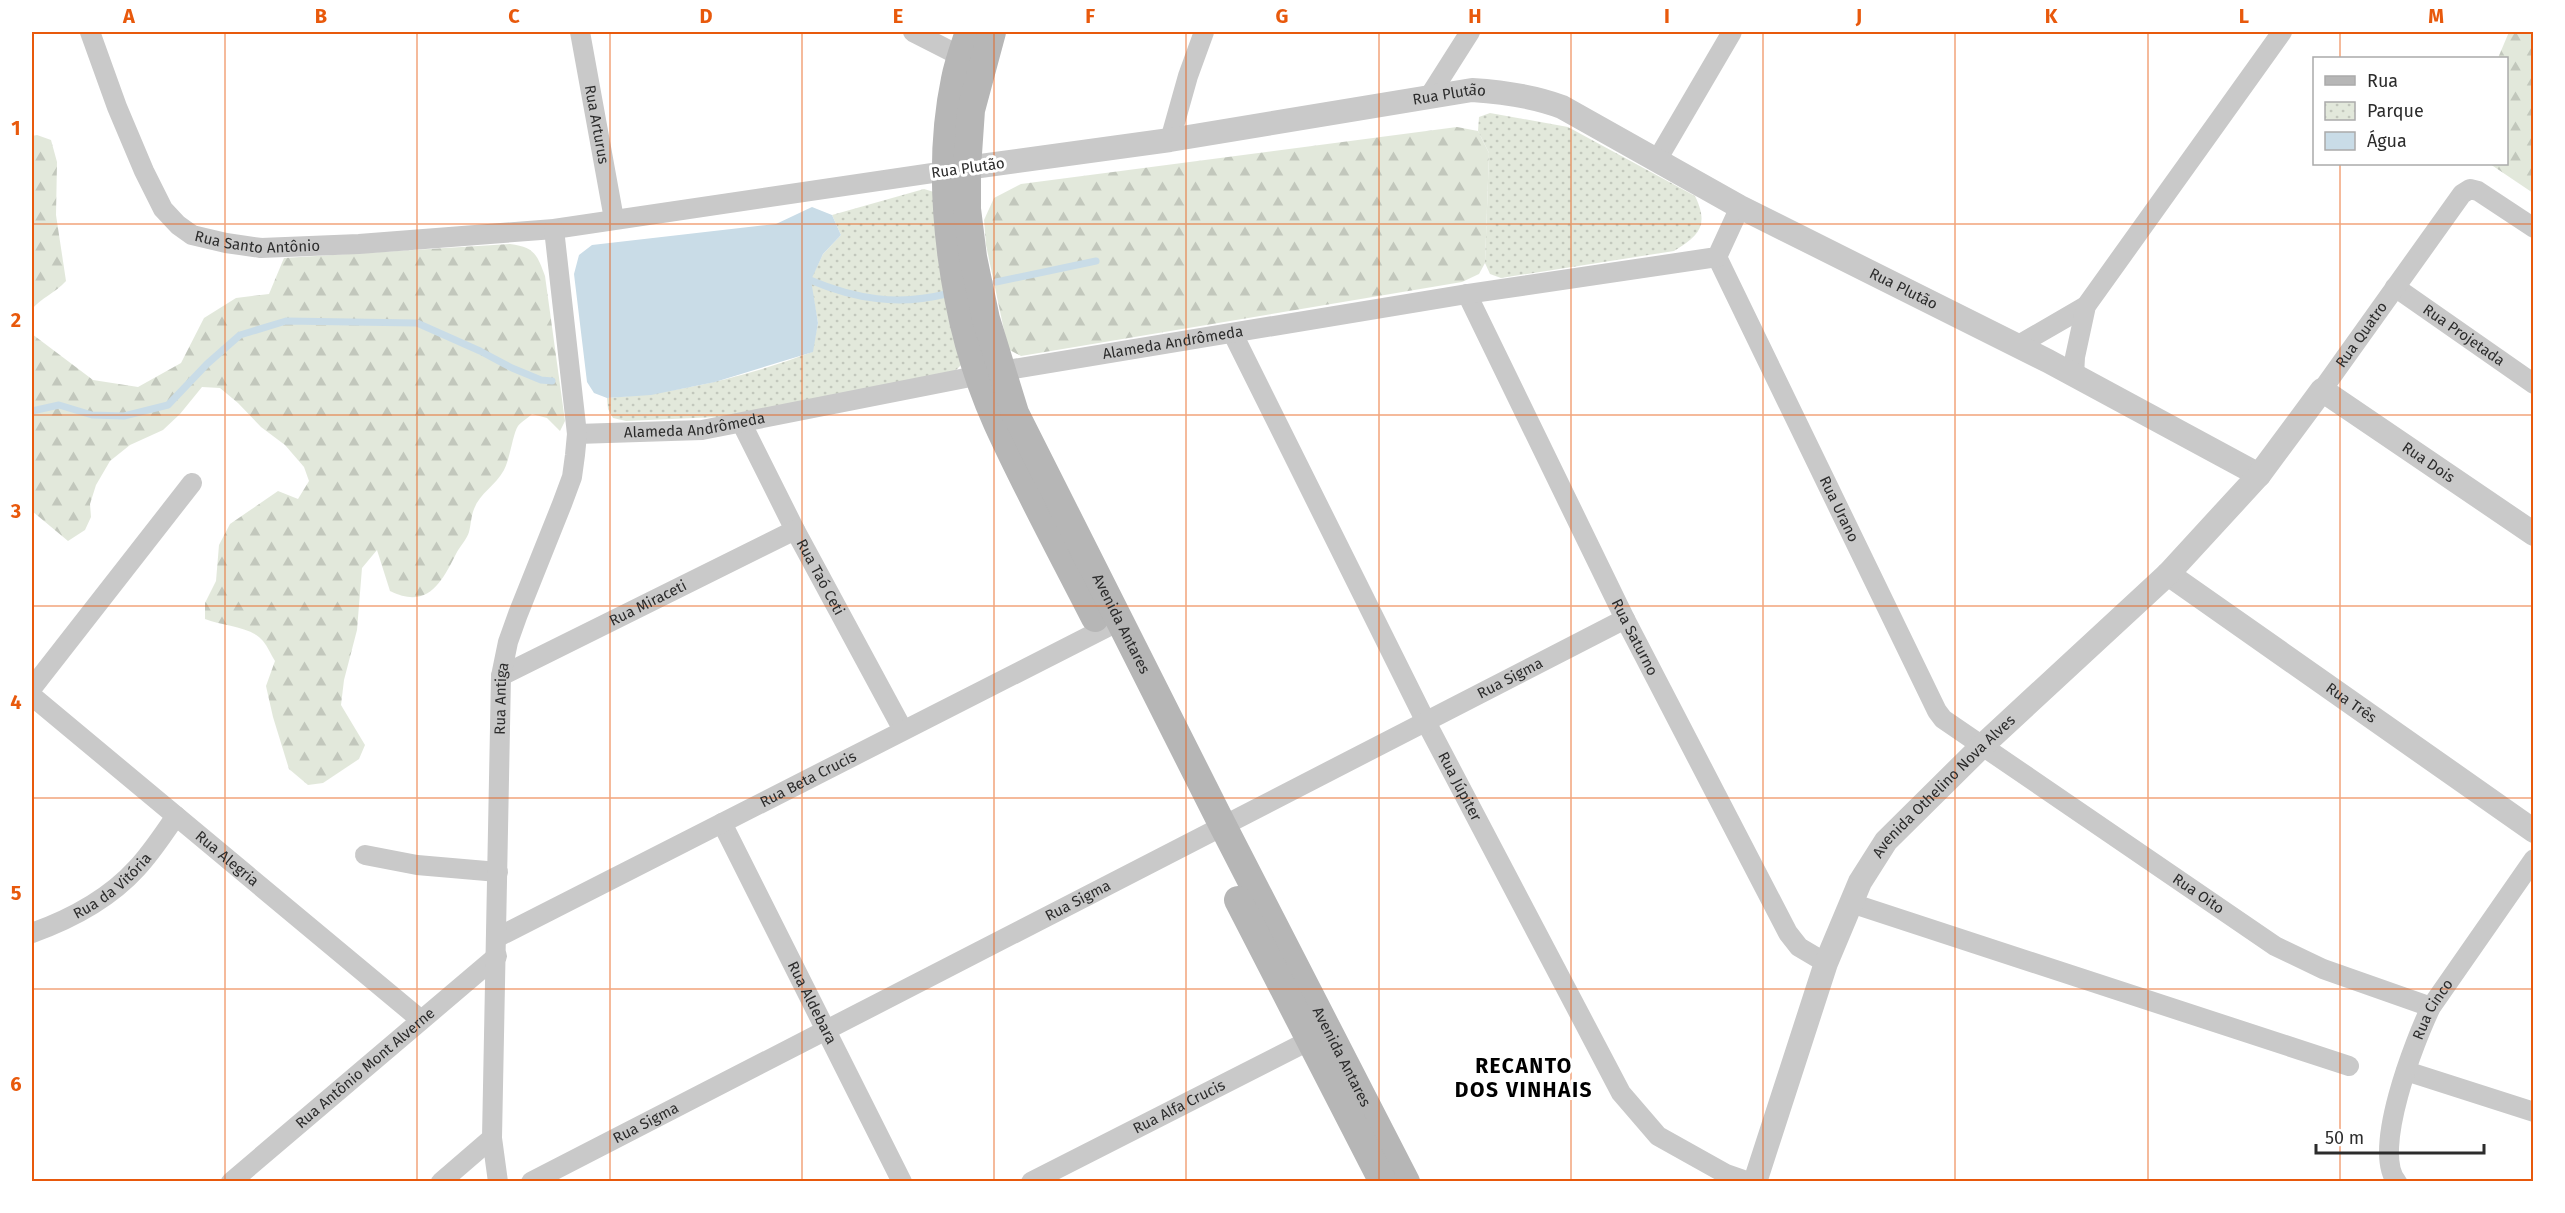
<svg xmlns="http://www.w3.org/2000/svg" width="2565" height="1213" font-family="'Fira Sans',sans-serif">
<defs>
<pattern id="forest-firs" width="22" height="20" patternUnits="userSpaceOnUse" patternTransform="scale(1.5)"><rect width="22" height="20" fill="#e2e8db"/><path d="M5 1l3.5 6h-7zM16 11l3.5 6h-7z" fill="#c2c7bc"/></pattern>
<pattern id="park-dots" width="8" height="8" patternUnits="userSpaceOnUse" patternTransform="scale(1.5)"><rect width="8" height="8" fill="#e2e8db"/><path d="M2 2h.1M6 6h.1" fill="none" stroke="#c2c7bc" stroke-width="1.8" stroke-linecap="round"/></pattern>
</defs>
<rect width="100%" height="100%" fill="#fff"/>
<!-- forest -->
<g fill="url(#forest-firs)">
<polygon points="2509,32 2533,32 2533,193 2490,164 2506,164 2506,58 2498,58"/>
<polygon points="1457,127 1478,131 1489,153 1485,263 1479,274 1462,282 1021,356 1008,349 986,245 984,220 994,198 1021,184"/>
<path d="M37,135l14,5 6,22 -1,53 10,66c-11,12 -25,17 -34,28v-173z"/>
<path d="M510,244c24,3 27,10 35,32l20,145 -5,10 -13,-13 -15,-4c-4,4 -11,8 -14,12 -5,7 -8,33 -14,44 -8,15 -24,23 -30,39 -3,7 -3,16 -5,23 -2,7 -8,13 -12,20 -15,30 -29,58 -67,39l-13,-41 -15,18 -5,62 -13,50 -3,25 24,40 -6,14 -36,24 -15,2 -19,-16 -16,-52 -7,-31 9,-25c-4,-6 -7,-14 -12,-20 -12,-15 -41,-15 -58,-22v-16l11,-22 3,-36 11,-21 48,-33 20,8 11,-18 -5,-14 -19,-22 -24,-18 -23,-24 -18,-15 -18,-1 -22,27 -17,16 -33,15 -20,16 -14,24 -6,19 1,13 -6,13 -17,11 -36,-30v-177l61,46 45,7 43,-24 23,-45 32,-20 33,-4 15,-36z"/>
</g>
<!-- park -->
<g fill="url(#park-dots)">
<path d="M1490,113l78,14 127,69c14,29 5,39 -21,55l-173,27 -11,-4 -5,-11 4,-110 -11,-22 1,-14z"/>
<path d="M924,189l10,3 28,172 -10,10 -212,42 -114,5 -13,-3 -5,-9 -1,-11c70,-5 139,-21 205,-46l6,-29 -8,-43 13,-26 18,-19 -9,-20z"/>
</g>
<!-- water -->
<polygon fill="#c9dce7" points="812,207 832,215 841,235 823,254 811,280 818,323 813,352 715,382 651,395 607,398 594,393 587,382 574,274 579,255 592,245 776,224"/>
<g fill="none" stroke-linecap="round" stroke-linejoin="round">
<!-- stream -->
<g stroke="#c9dce7" stroke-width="7">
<path d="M810,280c45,19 88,26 136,14"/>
<polyline points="996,282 1096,261"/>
<polyline points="32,411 59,405 92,415 124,416 168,405 207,364 240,335 286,321 417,323 480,351 512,368 541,380 552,381"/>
</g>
<!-- minor -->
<g stroke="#c9c9c9" stroke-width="20">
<path id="s1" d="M90,32l27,75 27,64 19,38 15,16 14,10 34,8 35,5 98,-4 195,-15 392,-58"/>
<path id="s2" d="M580,32l34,187"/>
<polyline points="913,32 972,62"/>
<polyline points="1430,95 1470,32"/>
<polyline points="1170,140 1188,76 1204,32"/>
<polyline points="1657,160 1732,32"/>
<path id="s3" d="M1717,257l220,454 6,8 332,227 48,23 108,38"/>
<path id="s4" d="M2395,287l139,97"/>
<path id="s5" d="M1467,294l158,325 163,314 11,14 27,16"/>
<path id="s6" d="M1233,334l193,388 195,371 37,43 68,38 23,8"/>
<polyline points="2017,346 2086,306"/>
<polyline points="2074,376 2075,357 2086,306 2282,32"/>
<path id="s7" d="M2322,390l140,-196 8,-5 8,2 56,37"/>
<path id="s8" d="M742,424l53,106 108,200"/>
<path id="s9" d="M577,434l125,-4 299,-59 466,-77 250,-37 23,-50"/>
<path id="s10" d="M501,676l294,-146"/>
<polyline points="32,688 192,483"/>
<path id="s11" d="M32,696l389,324"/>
<path id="s12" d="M722,823l180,359"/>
<polyline points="365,855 417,865 498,872"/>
<polyline points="1851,903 2349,1066"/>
<path id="s13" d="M32,933c39,-14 76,-33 105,-65 15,-16 27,-35 39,-52"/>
<path id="s14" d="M498,937l621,-316"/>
<polyline points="2406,1071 2534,1112"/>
<path id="s15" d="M231,1182l266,-226"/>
<polyline points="441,1182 492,1138"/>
<path id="s16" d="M498,1182l-6,-44 9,-462 7,-34 10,-28 44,-110 10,-27 3,-22 2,-21 -23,-205"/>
<path id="s17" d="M531,1182l1094,-563"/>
<path id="s18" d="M1031,1182l289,-147"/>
<path id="s19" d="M2397,1182c-26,-30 18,-142 34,-175l103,-148"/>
</g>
<!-- tertiary -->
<g stroke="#c9c9c9" stroke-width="24">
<path id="s20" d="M951,170l219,-30 302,-50c31,2 61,6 90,17l178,100 308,154 211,114"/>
<path id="s21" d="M2168,574l366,257"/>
<path id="s22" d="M1755,1182l71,-219 34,-81 26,-41 96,-95 186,-172 91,-99 63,-85 212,144"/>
</g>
<!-- secondary -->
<g stroke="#b6b6b6" stroke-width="28">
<path d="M969,32c-5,15 -11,31 -14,47 -22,105 -2,246 42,344 30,66 65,130 98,195"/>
<path id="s23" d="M992,32l-21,78 -4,58v41l6,48 13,62 29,94 208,413 183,356"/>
<polyline points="1238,900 1383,1182"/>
</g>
</g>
<!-- grid -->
<path fill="none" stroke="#e8590c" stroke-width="1.5" stroke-opacity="0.55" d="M225,32v1150M417,32v1150M610,32v1150M802,32v1150M994,32v1150M1186,32v1150M1379,32v1150M1571,32v1150M1763,32v1150M1955,32v1150M2148,32v1150M2340,32v26M2340,164v1018M32,224h2502M32,415h2502M32,606h2502M32,798h2502M32,989h2502"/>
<g text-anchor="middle" stroke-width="6" stroke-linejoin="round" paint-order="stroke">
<!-- street labels -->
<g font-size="15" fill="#2c2c2c" stroke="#fff">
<text dy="5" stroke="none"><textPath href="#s20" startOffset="504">Rua Plutão</textPath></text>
<text dy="5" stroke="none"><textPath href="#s2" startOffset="94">Rua Arturus</textPath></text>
<text transform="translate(968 168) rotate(-8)" y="5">Rua Plutão</text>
<text dy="5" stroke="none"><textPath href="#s1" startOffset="297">Rua Santo Antônio</textPath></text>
<text dy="5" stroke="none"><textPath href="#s20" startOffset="1006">Rua Plutão</textPath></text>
<text dy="5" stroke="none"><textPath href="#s7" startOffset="68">Rua Quatro</textPath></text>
<text dy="5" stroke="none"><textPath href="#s4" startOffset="84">Rua Projetada</textPath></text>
<text dy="5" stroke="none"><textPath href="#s9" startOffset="604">Alameda Andrômeda</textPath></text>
<text dy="5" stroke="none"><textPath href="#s9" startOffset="118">Alameda Andrômeda</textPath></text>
<text dy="5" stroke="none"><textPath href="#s22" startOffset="1124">Rua Dois</textPath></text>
<text dy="5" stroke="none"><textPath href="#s3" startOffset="280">Rua Urano</textPath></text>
<text dy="5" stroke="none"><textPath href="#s8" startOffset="172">Rua Taó Ceti</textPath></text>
<text dy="5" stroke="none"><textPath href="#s10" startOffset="164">Rua Miraceti</textPath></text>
<text dy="5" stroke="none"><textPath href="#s23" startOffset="626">Avenida Antares</textPath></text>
<text dy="5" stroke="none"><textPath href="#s5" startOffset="382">Rua Saturno</textPath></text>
<text dy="5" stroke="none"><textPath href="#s17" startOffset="1101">Rua Sigma</textPath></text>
<text dy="5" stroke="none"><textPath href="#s16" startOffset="484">Rua Antiga</textPath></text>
<text dy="5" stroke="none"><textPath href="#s21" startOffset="224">Rua Três</textPath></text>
<text dy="5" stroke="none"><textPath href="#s14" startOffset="348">Rua Beta Crucis</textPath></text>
<text dy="5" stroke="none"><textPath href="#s6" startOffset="506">Rua Júpiter</textPath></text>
<text dy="5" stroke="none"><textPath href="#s22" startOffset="446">Avenida Othelino Nova Alves</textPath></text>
<text dy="5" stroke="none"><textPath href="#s11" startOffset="254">Rua Alegria</textPath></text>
<text dy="5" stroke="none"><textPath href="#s13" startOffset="94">Rua da Vitória</textPath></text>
<text dy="5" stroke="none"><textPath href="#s3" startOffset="824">Rua Oito</textPath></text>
<text dy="5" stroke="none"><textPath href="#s17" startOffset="615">Rua Sigma</textPath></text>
<text dy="5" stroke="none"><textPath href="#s12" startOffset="201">Rua Aldebara</textPath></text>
<text dy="5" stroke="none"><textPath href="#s19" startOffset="182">Rua Cinco</textPath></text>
<text dy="5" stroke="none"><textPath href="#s23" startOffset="1112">Avenida Antares</textPath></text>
<text dy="5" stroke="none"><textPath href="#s15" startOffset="176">Rua Antônio Mont Alverne</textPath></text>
<text dy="5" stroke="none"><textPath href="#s18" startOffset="166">Rua Alfa Crucis</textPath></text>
<text dy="5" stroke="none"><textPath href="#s17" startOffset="129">Rua Sigma</textPath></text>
</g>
<!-- district labels -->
<g font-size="21" font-weight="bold" letter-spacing="1.5" fill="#000" stroke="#fff">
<text x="1524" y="1073">RECANTO<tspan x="1524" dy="24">DOS VINHAIS</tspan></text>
</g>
</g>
<!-- border -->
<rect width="2565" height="1213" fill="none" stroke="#ffffff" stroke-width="66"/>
<!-- legend -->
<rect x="2313" y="57" width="195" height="108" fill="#ffffff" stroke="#ababab" stroke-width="1.5"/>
<rect x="2325" y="76" width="30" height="9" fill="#b6b6b6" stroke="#ababab" stroke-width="1.5"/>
<text x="2367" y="87" font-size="18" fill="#2c2c2c">Rua</text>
<rect x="2325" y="102" width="30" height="18" fill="url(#park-dots)" stroke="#ababab" stroke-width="1.5"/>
<text x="2367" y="117" font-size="18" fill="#2c2c2c">Parque</text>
<rect x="2325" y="132" width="30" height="18" fill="#c9dce7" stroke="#ababab" stroke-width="1.5"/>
<text x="2367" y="147" font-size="18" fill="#2c2c2c">Água</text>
<!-- scale -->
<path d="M2316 1144v9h168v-9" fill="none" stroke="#2c2c2c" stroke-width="3"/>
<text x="2325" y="1144" font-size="18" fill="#2c2c2c" stroke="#ffffff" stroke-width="4.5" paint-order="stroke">50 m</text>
<rect x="33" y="33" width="2499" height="1147" fill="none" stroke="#e8590c" stroke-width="2"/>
<g font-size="20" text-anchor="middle" font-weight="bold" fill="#e8590c">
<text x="129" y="23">A</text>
<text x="321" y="23">B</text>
<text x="514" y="23">C</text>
<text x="706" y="23">D</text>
<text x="898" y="23">E</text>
<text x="1090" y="23">F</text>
<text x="1282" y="23">G</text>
<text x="1475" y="23">H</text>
<text x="1667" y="23">I</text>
<text x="1859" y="23">J</text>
<text x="2051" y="23">K</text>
<text x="2244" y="23">L</text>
<text x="2436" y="23">M</text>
<text x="16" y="135">1</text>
<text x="16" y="327">2</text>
<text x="16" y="518">3</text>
<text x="16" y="709">4</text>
<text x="16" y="900">5</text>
<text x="16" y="1091">6</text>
</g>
</svg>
